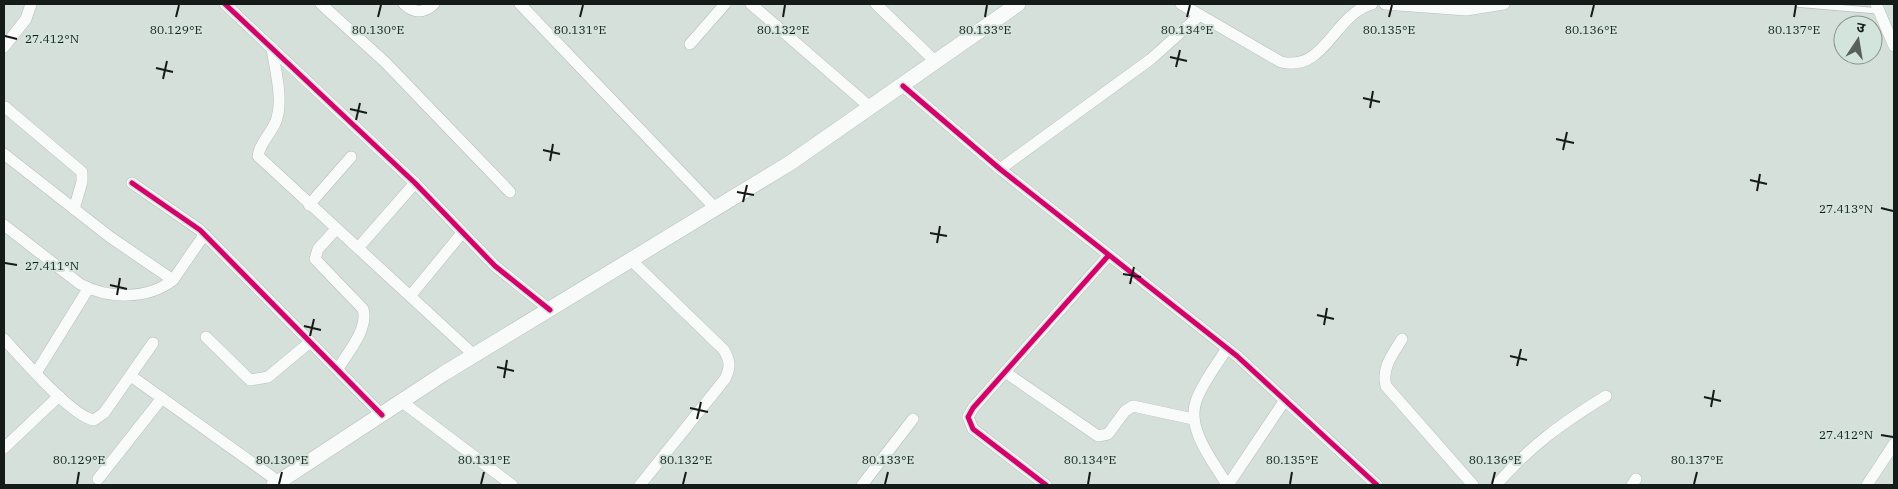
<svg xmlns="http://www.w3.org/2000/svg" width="1898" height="489" font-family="'IBM Plex Serif','Noto Sans Devanagari',serif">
<rect width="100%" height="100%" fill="#d6e0db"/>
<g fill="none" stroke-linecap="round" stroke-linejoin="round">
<defs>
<polyline id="service" points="1797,4 1879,11"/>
<g id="minor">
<polyline points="225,4 415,183 495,266 550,310"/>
<polyline points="321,4 385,62 510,192"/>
<path d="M404,4c11,10 20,9 30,0"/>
<polyline points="520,4 716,209"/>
<polyline points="751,4 871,108"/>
<polyline points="876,4 936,62"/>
<path d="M1181,4l100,58c45,10 52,-47 91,-58"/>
<polyline points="1385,4 1466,10 1504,4"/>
<polyline points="1876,4 1894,46"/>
<polyline points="690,44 725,4"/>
<polyline points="4,47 26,19 31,4"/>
<path d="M272,48c3,21 11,50 5,70 -4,15 -17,23 -19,38l216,199"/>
<polyline points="903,86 1000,169 1237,356 1377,485"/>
<polyline points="5,107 82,172 82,182 74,209"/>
<polyline points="4,154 110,237 173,280"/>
<polyline points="1000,169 1151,59 1200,15"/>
<polyline points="132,183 200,230 382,415"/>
<polyline points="309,205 351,157"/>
<path d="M4,225l76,59c28,15 67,16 93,-4l31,-45"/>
<path d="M336,229l-18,20 -3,10 48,50c6,20 -16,44 -25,60"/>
<polyline points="358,248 415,183"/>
<path d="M631,260l93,90c6,11 7,17 1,29l-85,106"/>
<polyline points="411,295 462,233"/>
<polyline points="206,337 250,380 268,377 310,342"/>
<path d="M4,339c16,17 68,78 90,81l10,-7 49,-70"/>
<path d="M1402,339c-9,15 -21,29 -16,47l87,99"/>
<path d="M1227,348c-10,17 -25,35 -31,53 -10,29 18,61 31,84"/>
<polyline points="1005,372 1098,436 1108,434 1125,411 1133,406 1193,419"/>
<polyline points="36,373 88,289"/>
<polyline points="131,376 279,482"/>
<polyline points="401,401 512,485"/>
<polyline points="4,448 59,396"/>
<polyline points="98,479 162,398"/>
<polyline points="862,485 913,419"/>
<polyline points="1046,485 973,429 968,417 973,408 1108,256"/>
<polyline points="1228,485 1285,400"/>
<path d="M1496,485c34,-39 66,-62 110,-89"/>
<polyline points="1632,485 1636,479"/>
<polyline points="1867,485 1894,444"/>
</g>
<polyline id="secondary" points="274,485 443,374 790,163 1018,4"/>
</defs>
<!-- service casing -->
<use href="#service" stroke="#b6beba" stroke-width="7"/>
<!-- minor casing -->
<use href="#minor" stroke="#b6beba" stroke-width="12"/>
<!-- secondary casing -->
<use href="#secondary" stroke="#b6beba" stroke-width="16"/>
<!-- service -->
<use href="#service" stroke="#f9fafa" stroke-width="5.5"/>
<!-- minor -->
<use href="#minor" stroke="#f9fafa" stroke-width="11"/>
<!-- secondary -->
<use href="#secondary" stroke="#f9fafa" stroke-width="15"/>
<defs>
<g id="cycleway">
<polyline points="225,4 415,183 495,266 550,310"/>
<polyline points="903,86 1000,169 1237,356 1377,485"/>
<polyline points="132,183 200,230 382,415"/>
<polyline points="1046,485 973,429 968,417 973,408 1108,256"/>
</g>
</defs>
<!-- cycleway casing -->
<use href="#cycleway" stroke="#d2e4db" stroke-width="8"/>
<!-- cycleway -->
<use href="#cycleway" stroke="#d6006c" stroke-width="5"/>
</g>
<!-- ticks -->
<path fill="none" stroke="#151b18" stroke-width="2" d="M176,17l3,-12M378,17l3,-12M580,17l3,-12M783,17l2,-12M985,17l2,-12M1187,17l3,-12M1389,17l3,-12M1591,17l3,-12M1794,17l2,-12M5,36l12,3M1170,57l17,4M1176,67l4,-17M156,68l17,4M163,79l4,-18M1363,98l17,4M1370,108l3,-17M350,109l17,4M356,120l4,-17M1556,139l18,4M543,150l17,4M1563,150l4,-18M550,161l3,-17M1750,180l17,4M1757,191l3,-17M737,192l17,3M743,202l4,-17M1881,208l12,3M930,233l17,3M937,243l3,-17M5,263l12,2M1123,274l18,3M1130,284l4,-17M110,285l17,4M117,295l3,-17M1317,315l17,4M1324,325l3,-17M304,326l17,4M310,336l4,-17M1510,356l17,4M1517,366l4,-17M497,367l17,4M504,378l3,-18M1704,397l17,4M1711,407l3,-17M690,408l18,4M697,419l4,-17M1881,435l12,2M77,484l2,-12M279,484l3,-12M481,484l3,-12M683,484l3,-12M885,484l3,-12M1088,484l2,-12M1290,484l2,-12M1492,484l3,-12M1694,484l3,-12"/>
<g font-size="12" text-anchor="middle" fill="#151b18" stroke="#d2e4db" stroke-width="4" stroke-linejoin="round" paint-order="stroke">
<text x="176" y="34">80.129°E</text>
<text x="378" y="34">80.130°E</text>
<text x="580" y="34">80.131°E</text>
<text x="783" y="34">80.132°E</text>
<text x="985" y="34">80.133°E</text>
<text x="1187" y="34">80.134°E</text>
<text x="1389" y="34">80.135°E</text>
<text x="1591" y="34">80.136°E</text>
<text x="1794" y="34">80.137°E</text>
<text x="52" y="43">27.412°N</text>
<text x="1846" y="213">27.413°N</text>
<text x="52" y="270">27.411°N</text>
<text x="1846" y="439">27.412°N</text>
<text x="79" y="464">80.129°E</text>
<text x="282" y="464">80.130°E</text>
<text x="484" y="464">80.131°E</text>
<text x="686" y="464">80.132°E</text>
<text x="888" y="464">80.133°E</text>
<text x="1090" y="464">80.134°E</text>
<text x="1292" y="464">80.135°E</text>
<text x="1495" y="464">80.136°E</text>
<text x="1697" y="464">80.137°E</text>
</g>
<!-- border -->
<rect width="1898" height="489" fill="none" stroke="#151b18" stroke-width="10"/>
<!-- north arrow -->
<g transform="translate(1858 40) rotate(12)"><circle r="24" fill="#d2e4db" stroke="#86948d"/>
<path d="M0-4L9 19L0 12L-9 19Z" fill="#59605c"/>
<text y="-8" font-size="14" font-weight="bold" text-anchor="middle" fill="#151b18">उ</text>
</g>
</svg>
